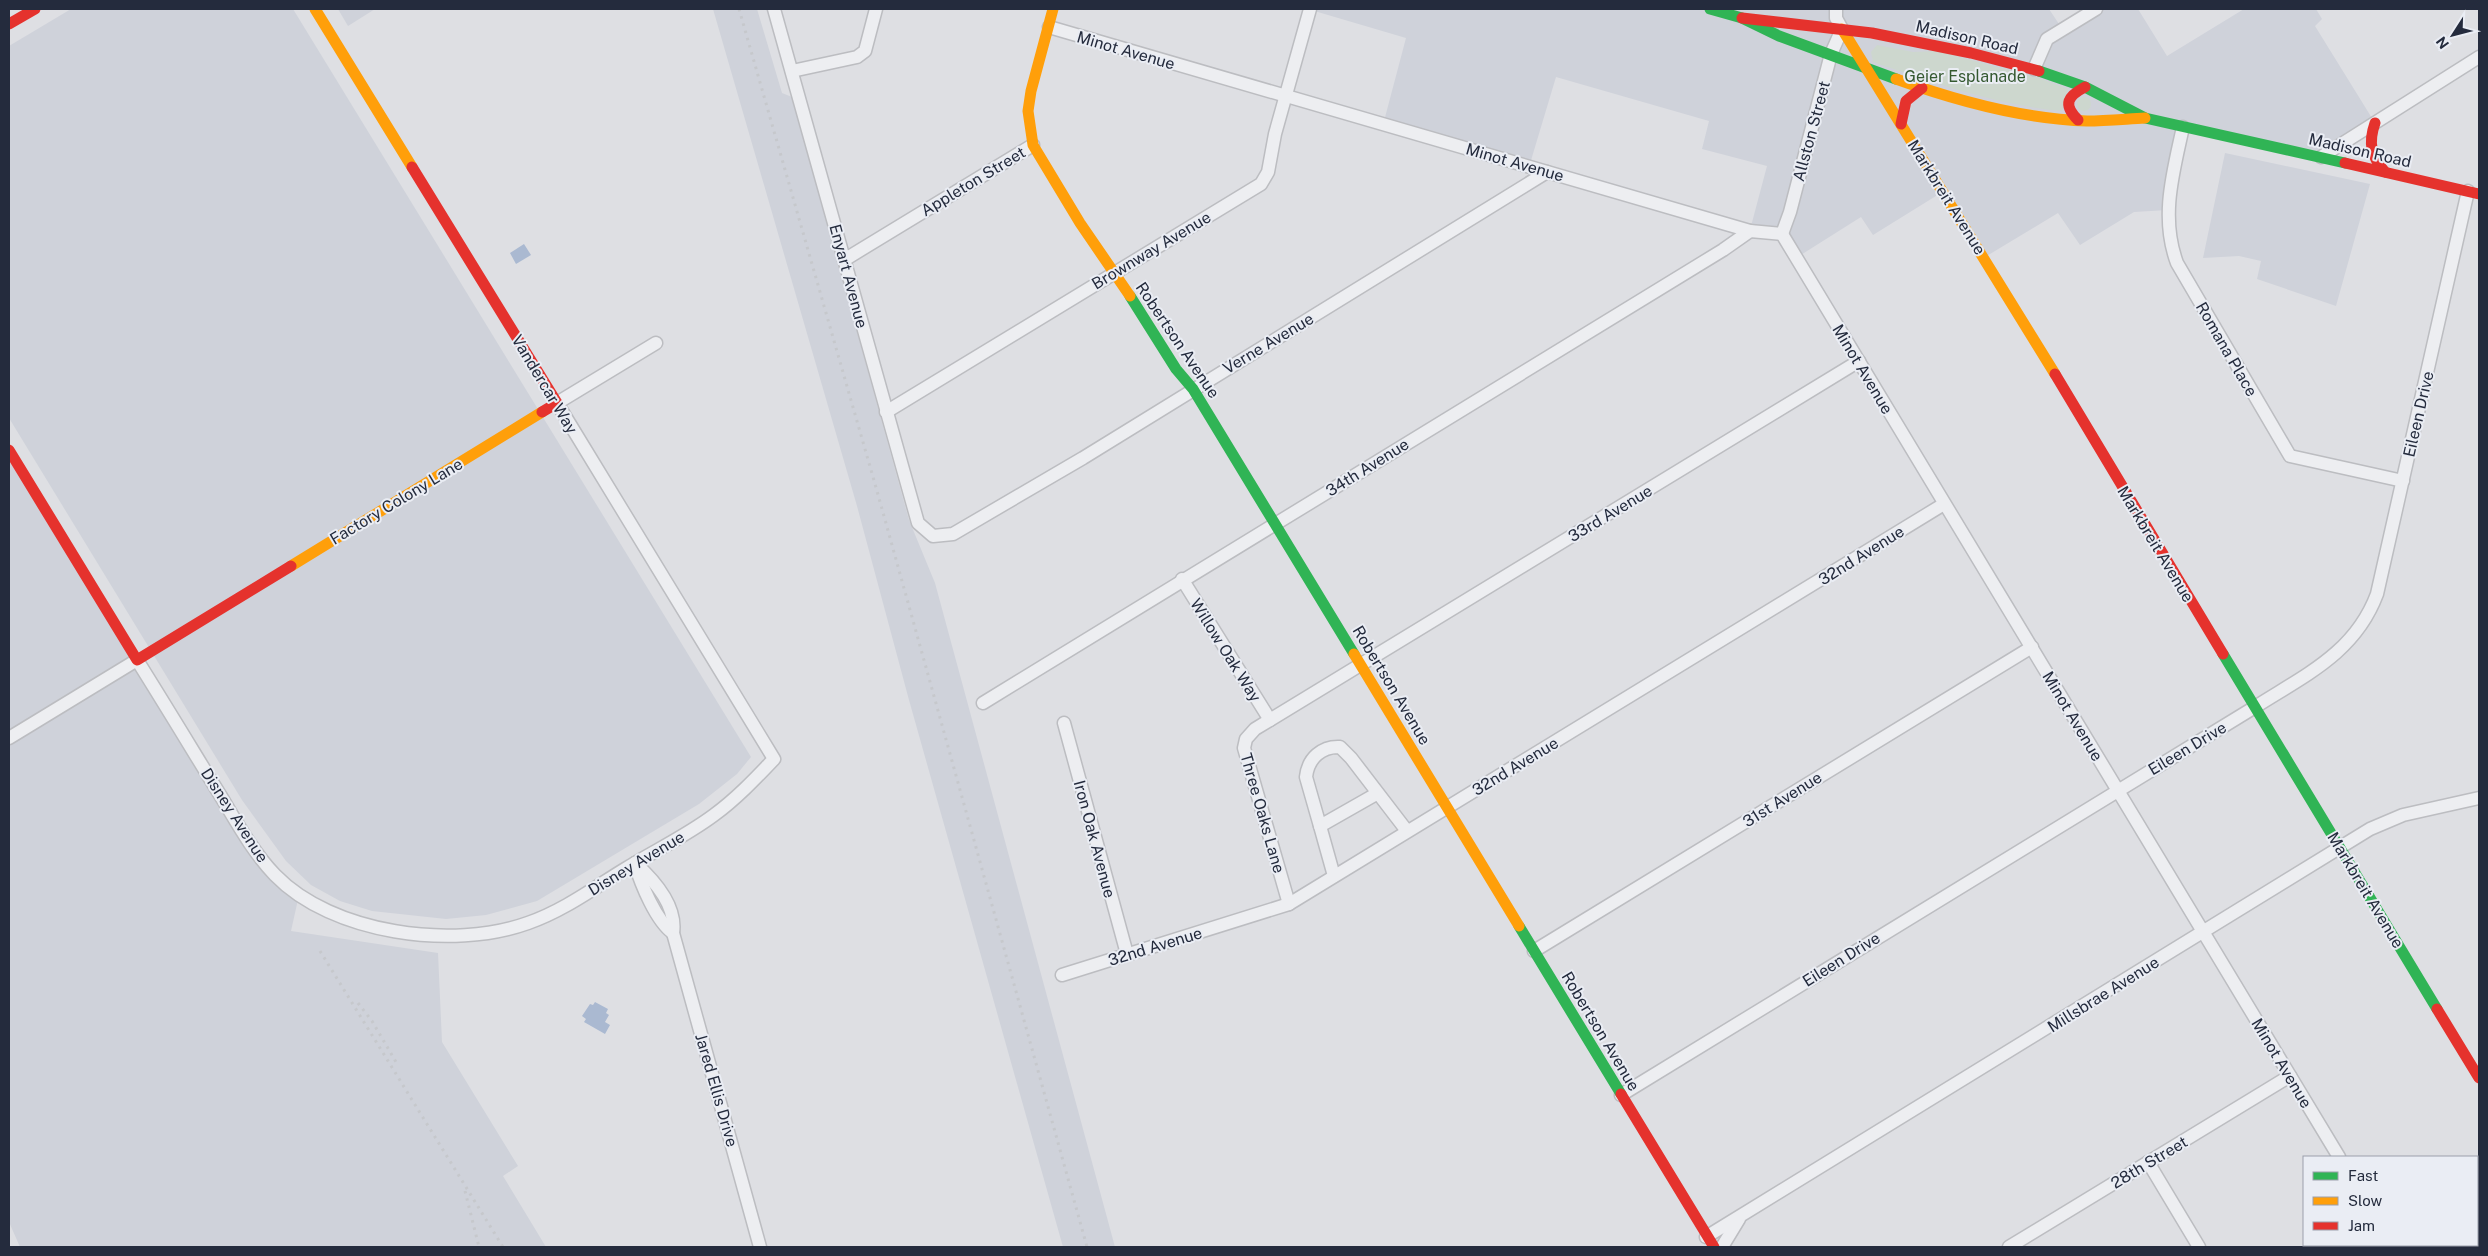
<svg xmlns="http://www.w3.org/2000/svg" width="2488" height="1256" font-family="'Public Sans',sans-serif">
<rect width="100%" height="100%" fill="#dedfe3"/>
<!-- built -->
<g fill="#cfd2da">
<polygon points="71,9 293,9 751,757 737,774 699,804 537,901 486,915 446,919 372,911 340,901 311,885 286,861 242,800 9,418 9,46"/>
<polygon points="338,9 375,9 348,26"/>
<polygon points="713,9 757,9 782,93 792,97 909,520 935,583 1115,1247 1063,1247 909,700 857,506"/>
<polygon points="1311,9 2049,9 2063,30 2097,9 2138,9 2167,56 2244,9 2316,9 2322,19 2315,26 2375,123 2321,157 2183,127 2167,210 2134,212 2080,245 2058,213 1985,257 1944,191 1873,235 1861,217 1796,258 1782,234 1750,230 1767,166 1702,149 1709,121 1556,77 1529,167 1383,125 1406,38 1311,10"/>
<polygon points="2225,153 2370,184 2336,306 2257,279 2261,261 2239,256 2203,258"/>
<polygon points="9,450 252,847 299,895 291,931 438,953 442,1042 518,1166 503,1176 546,1247 20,1247 9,1222"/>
</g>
<!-- green -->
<g fill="#cdd7ce">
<path d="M1877,45l36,7 24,-1 102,27 29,11 -6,22c-66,-6 -127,-28 -189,-49l-2,-10z"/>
<circle cx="2084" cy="104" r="7"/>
</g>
<!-- water -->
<g fill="#aab9d1">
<polygon points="524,244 531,255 516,264 510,253"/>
<polygon points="595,1002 608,1009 606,1013 609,1015 605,1022 610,1025 605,1034 584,1022 586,1019 582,1016 590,1004 593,1005"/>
</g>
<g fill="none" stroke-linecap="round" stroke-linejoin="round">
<defs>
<g id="street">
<polyline points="774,9 918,523 933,536 953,534 1083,458 1547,172"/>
<polyline points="1049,27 1750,231 1782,234"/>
<polyline points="2034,69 2047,39 2096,9"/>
<polyline points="792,71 857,57 865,51 876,9"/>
<path d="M2183,127c-10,46 -23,90 -6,136l113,193 113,25"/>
<polyline points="2321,157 2479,57"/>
<polyline points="1782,234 2339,1157"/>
<polyline points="1782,234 1790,212 1831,54 1842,29 1836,18 1836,9"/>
<polyline points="844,260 1033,145"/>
<polyline points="886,412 1261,184 1268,172 1275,134 1310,9"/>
<polyline points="1182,579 1270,720"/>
<polyline points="983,703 1723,250 1750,231"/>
<polyline points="1064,723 1127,954"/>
<path d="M9,738l128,-78c27,43 53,86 80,130 18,29 34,60 58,85 57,59 178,75 253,48 35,-12 66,-35 97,-54 29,-18 61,-33 89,-54 22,-16 41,-36 60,-56l-217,-356 99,-60"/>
<path d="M1378,793l-58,33 -14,-49c2,-19 16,-31 34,-30l11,11 56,73"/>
<polyline points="1320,826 1334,876"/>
<path d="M635,863c19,17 42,43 38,70l87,314"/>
<path d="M635,864c6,20 21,57 38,69"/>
<polyline points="1289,904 1244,748 1246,739 1255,729 1859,361"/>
<polyline points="1534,951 2032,647"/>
<polyline points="1062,975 1289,904 1944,504"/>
<path d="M1621,1095l634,-388c50,-32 100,-54 122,-113l91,-403"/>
<polyline points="2148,1162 2199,1247"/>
<polyline points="1706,1237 2370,829 2403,815 2479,798"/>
<polyline points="2393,1245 2394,1247"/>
<polyline points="1722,1247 1739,1219"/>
<polyline points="2009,1247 2290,1076"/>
</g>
</defs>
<!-- street casing -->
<use href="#street" stroke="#bcbdc1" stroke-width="15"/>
<!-- street -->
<use href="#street" stroke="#edeef1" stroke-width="12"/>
<!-- fast -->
<g stroke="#30b455" stroke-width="11">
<polyline points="1710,9 1742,18 1779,36 1896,79"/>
<polyline points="2039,71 2085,87 2145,118 2345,163"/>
<polyline points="1130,296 1176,369 1193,389 1354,654"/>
<polyline points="2223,654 2437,1009"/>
<polyline points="1519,926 1621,1094"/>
</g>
<!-- slow -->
<g stroke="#ff9f0a" stroke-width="11">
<polyline points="315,9 412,167"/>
<polyline points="1053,9 1031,91 1028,111 1033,145 1080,223 1130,296"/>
<polyline points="1842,29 2055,374"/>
<path d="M1896,79c61,22 126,40 191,42 19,0 39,-2 58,-3"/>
<polyline points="291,566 542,412"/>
<polyline points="1354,654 1519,926"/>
</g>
<!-- jam -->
<g stroke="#e5322d" stroke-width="11">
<polyline points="1742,18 1872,33 1971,53 2039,71"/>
<polyline points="9,24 35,9"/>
<path d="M2078,120c-16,-16 -10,-24 7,-33"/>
<path d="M2375,123c-7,20 -4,33 10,49"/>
<polyline points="1901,124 1906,101 1922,88"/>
<polyline points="2345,163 2479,194"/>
<polyline points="412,167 557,403 542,412"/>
<polyline points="2055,374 2223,654"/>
<polyline points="9,450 137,660 291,566"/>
<polyline points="2437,1009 2479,1078"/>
<polyline points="1621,1094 1714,1247"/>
</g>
<!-- rail -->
<g stroke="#c6c8cc" stroke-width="3" stroke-dasharray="2.5 5" stroke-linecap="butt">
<polyline points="739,9 877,491 1087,1247"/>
<polyline points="320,951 503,1247"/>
<polyline points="358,1003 372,1021 396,1062"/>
<polyline points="465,1191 479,1247"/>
</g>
</g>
<g text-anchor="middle" stroke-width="4" stroke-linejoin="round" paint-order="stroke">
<!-- street labels -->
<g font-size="16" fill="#242b3d" stroke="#eaedf4">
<text transform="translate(1967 37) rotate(13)" y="6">Madison Road</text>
<text transform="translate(1126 50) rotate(16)" y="6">Minot Avenue</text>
<text transform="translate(1811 131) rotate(-75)" y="6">Allston Street</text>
<text transform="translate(2360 150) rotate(13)" y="6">Madison Road</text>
<text transform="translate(1515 162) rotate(16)" y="6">Minot Avenue</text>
<text transform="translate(973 181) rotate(-31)" y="6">Appleton Street</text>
<text transform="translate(1947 197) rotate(58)" y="6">Markbreit Avenue</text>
<text transform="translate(1151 250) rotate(-31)" y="6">Brownway Avenue</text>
<text transform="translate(849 276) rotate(75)" y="6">Enyart Avenue</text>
<text transform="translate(1178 340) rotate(56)" y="6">Robertson Avenue</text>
<text transform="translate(1268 343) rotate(-31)" y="6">Verne Avenue</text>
<text transform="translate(2227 349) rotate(60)" y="6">Romana Place</text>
<text transform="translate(1863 369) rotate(59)" y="6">Minot Avenue</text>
<text transform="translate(545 384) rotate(59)" y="6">Vandercar Way</text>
<text transform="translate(2418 414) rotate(-77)" y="6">Eileen Drive</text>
<text transform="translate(1367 467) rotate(-32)" y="6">34th Avenue</text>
<text transform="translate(396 501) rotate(-31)" y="6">Factory Colony Lane</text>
<text transform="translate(1610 513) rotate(-31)" y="6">33rd Avenue</text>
<text transform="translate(2156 544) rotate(59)" y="6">Markbreit Avenue</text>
<text transform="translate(1861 555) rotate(-32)" y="6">32nd Avenue</text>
<text transform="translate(1226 650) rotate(58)" y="6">Willow Oak Way</text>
<text transform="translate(1392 685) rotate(59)" y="6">Robertson Avenue</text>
<text transform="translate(2073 716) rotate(59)" y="6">Minot Avenue</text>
<text transform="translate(2187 748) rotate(-31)" y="6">Eileen Drive</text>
<text transform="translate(1515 766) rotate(-31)" y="6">32nd Avenue</text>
<text transform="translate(1782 799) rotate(-32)" y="6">31st Avenue</text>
<text transform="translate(1263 813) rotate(74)" y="6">Three Oaks Lane</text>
<text transform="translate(235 815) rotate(57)" y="6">Disney Avenue</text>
<text transform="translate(1095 839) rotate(75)" y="6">Iron Oak Avenue</text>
<text transform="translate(636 863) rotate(-31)" y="6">Disney Avenue</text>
<text transform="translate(2366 890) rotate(59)" y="6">Markbreit Avenue</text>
<text transform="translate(1155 946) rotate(-17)" y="6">32nd Avenue</text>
<text transform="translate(1841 959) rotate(-32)" y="6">Eileen Drive</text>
<text transform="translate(2103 994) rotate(-32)" y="6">Millsbrae Avenue</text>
<text transform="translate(1601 1031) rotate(59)" y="6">Robertson Avenue</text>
<text transform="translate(2282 1063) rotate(59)" y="6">Minot Avenue</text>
<text transform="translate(717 1090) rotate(74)" y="6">Jared Ellis Drive</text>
<text transform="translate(2149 1162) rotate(-31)" y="6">28th Street</text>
</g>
<!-- park labels -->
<g font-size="16" fill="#355931" stroke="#eaedf4">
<text x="1965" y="82">Geier Esplanade</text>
</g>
</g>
<!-- border -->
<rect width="2488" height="1256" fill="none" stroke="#242b3d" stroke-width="20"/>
<!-- legend -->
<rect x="2303" y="1156" width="175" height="90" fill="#eaedf4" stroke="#9b9fab"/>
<rect x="2313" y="1172" width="25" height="8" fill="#30b455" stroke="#9b9fab"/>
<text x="2348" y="1181" font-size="15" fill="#242b3d">Fast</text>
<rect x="2313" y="1197" width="25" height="8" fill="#ff9f0a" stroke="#9b9fab"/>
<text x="2348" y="1206" font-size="15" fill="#242b3d">Slow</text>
<rect x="2313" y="1222" width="25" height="8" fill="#e5322d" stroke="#9b9fab"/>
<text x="2348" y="1231" font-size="15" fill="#242b3d">Jam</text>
<!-- north arrow -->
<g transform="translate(2453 35) rotate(234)" stroke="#eaedf4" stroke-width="4" paint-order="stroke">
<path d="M0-4L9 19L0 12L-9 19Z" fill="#242b3d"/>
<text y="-8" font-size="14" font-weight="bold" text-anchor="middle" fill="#242b3d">N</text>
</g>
</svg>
